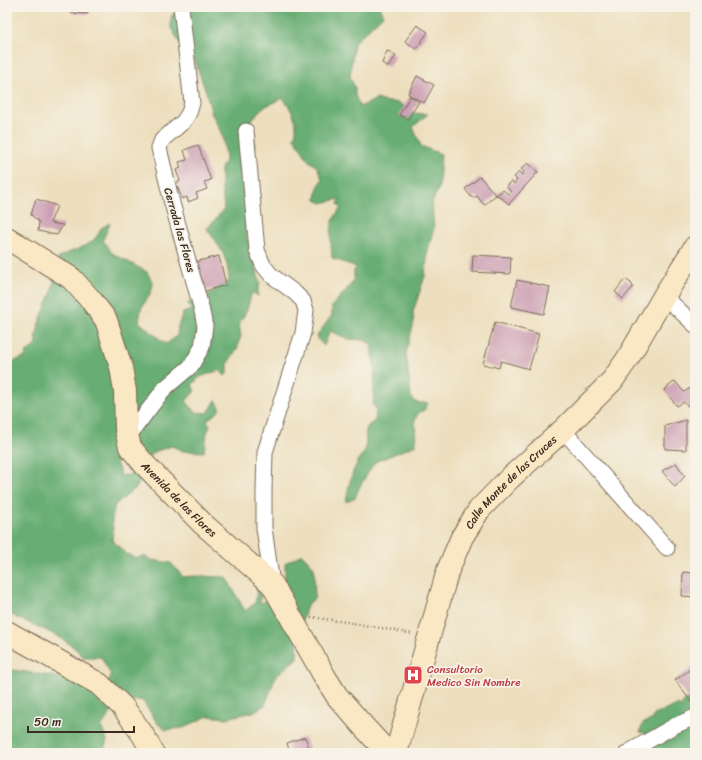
<svg xmlns="http://www.w3.org/2000/svg" width="702" height="760" font-family="Sriracha,sans-serif">
<rect width="100%" height="100%" fill="#f7f3e8"/>
<filter id="ink" filterUnits="userSpaceOnUse"><feTurbulence type="fractalNoise" baseFrequency=".025" numOctaves="2"/><feDisplacementMap in="SourceGraphic" scale="8" xChannelSelector="R" yChannelSelector="G"/><feConvolveMatrix kernelMatrix="1 2 1 2 8 2 1 2 1" color-interpolation-filters="sRGB"/></filter>
<filter id="wash" filterUnits="userSpaceOnUse"><feTurbulence type="fractalNoise" baseFrequency=".012" numOctaves="4" result="noise"/><feDisplacementMap in="SourceGraphic" scale="16" xChannelSelector="R" yChannelSelector="G"/><feGaussianBlur stdDeviation="0.9" result="paint"/><feColorMatrix in="noise" values="0 0 0 0 0 0 0 0 0 0 0 0 0 0 0 0 0 1.4 0 .05"/><feComposite in="paint" operator="in"/></filter>
<g filter="url(#wash)">
<rect width="100%" height="100%" fill="#eddfbe"/>
<!-- forest -->
<g fill="#67ad73" stroke="#516c48">
<path d="M183,7h196l4,8 -29,28 -4,34 5,11v7l5,12 17,-8c16,7 19,-3 34,14l17,1 -15,13 8,19 20,8 -2,33 -7,16 2,25 -6,22 -3,26 -12,36 1,10 -8,31 5,44 6,6h11l-4,7 -6,3 -3,8 1,24 -41,17 -15,24 -5,12 -9,4c2,-15 5,-27 12,-41 1,-4 6,-7 7,-10 3,-13 -5,-23 10,-30l1,-11 -3,-5 2,-35 -4,-26 -7,-4 -16,-1 -18,-8 -6,15 -8,-9 16,-22v-9l22,-25v-10l2,-4 -24,-9c-1,-19 -5,-34 9,-50l-3,-4 2,-5 -18,4 -6,-3 1,-10 5,-11 -5,-12 -8,-6 -15,-23c6,-14 -2,-28 -11,-40l-21,10 -10,12 2,12v74l-8,29 3,8 1,13 4,1 6,27 -2,4v8l-6,-4 -5,18 -8,14 2,13 -2,4 -1,6 -10,16v9l-3,4 -5,-6 -20,7 -8,8 3,6 -9,10 9,11 13,1 8,-13 4,7 -2,5 -11,8 3,6 -3,7 -3,19 -21,-1 -11,-5 -18,6 -8,10 -10,-3 -17,-8 -3,11 5,14 23,-3 -7,14 -22,18 -3,14 1,10 -1,11 15,14 8,4 10,-2 7,4 19,3 12,14c15,-2 28,0 43,0l19,34 10,-8 2,-15 4,4 -1,12 18,-11v-7l7,-7v-16l17,-9 12,13 1,31 -8,7 -9,30 -1,23 -21,18 -11,29 -12,7 -26,6 -19,-2 -25,12 -17,2 -8,-6 -16,-24c-24,1 -28,8 -41,27l6,13 -4,13h-96v-84l51,8 11,-2 40,7 2,-7 -10,-18h-18c-10,-12 -21,-19 -36,-26 -13,-7 -27,-10 -40,-19v-248l18,-7 2,-5 10,-8 -2,-6 3,-8 1,-7 4,-10 8,-19 8,-37c17,-9 36,-10 42,-29l9,-5 -7,17 9,13 35,19 6,12 -2,8 -10,17 -2,13 27,22 11,-8 1,-10 5,-13 8,-3 -3,-7 13,-4 28,-18c-1,-24 -9,-34 -22,-52l17,-20 -3,-28v-12l5,-11 -3,-21 -12,-25 -4,-17 -12,-34 -9,-7 -15,-26v-12z"/>
<polygon points="685,699 695,700 695,753 650,753 654,747 649,735 640,732 643,723 652,720 654,715 677,705 681,707"/>
</g>
<g id="blocks">
<!-- building -->
<g fill="#cc9eb3">
<polygon points="71,7 88,7 88,14 71,13"/>
<polygon points="417,25 428,32 416,49 405,41"/>
<polygon points="387,51 390,52 396,56 388,67 382,63"/>
<polygon points="417,76 434,85 424,103 408,94"/>
<polygon points="410,96 419,102 408,119 399,115"/>
<polygon points="198,145 211,180 204,182 207,189 196,193 198,198 188,202 187,197 182,199 176,183 180,181 176,170 181,168 179,162 187,160 184,150"/>
<polygon points="528,163 538,172 509,204 499,196 496,195 503,190 508,194 511,192 506,186 511,181 514,184 517,180 514,177 519,172 522,175 524,172 521,169"/>
<polygon points="480,177 496,195 484,205 477,196 472,198 465,189"/>
<polygon points="36,199 57,206 50,223 63,225 57,235 38,231 39,222 31,215"/>
<polygon points="473,255 511,257 510,274 472,272"/>
<polygon points="219,256 226,285 202,292 194,262"/>
<polygon points="625,279 631,283 633,287 623,299 615,292"/>
<polygon points="517,280 550,287 544,314 511,307"/>
<polygon points="495,322 539,334 529,369 501,361 499,368 483,364"/>
<polygon points="675,381 684,392 690,388 695,396 695,404 690,408 683,402 677,406 664,390"/>
<polygon points="686,420 686,450 665,449 665,426"/>
<polygon points="676,463 685,476 675,487 662,471"/>
<polygon points="683,572 695,573 695,597 682,596"/>
<polygon points="695,666 695,707 675,680"/>
<polygon points="305,737 311,753 290,753 287,743"/>
</g>
</g>
</g>
<g filter="url(#ink)">
<use href="#blocks" fill-opacity="0" stroke="#796956" stroke-width="1"/>
<g fill="none" stroke-linecap="round" stroke-linejoin="round">
<defs>
<g id="street">
<polyline points="246,131 257,250 263,265 271,275 295,293 303,301 306,310 303,333 265,452 264,491 264,528 272,584"/>
<polyline points="664,296 695,325"/>
<polyline points="563,430 667,548"/>
<polyline points="127,438 165,388 191,366 202,347 205,326 201,307 172,203 159,148 162,140 183,122 189,113 192,103 181,7"/>
<polyline points="627,753 674,726 695,717"/>
</g>
<g id="secondary">
<path id="s1" d="M7,238l64,40 20,22 15,20 15,47 4,24 1,39 4,17 15,18 58,59 69,60 53,93 12,19 27,31 24,26"/>
<polyline points="7,632 99,684 123,707 143,735 153,753"/>
<path id="s2" d="M396,753l52,-183 14,-33 17,-27 31,-32 53,-48 49,-49 16,-23 36,-62 31,-49"/>
</g>
</defs>
<!-- street casing -->
<use href="#street" stroke="#796956" stroke-width="17"/>
<!-- secondary casing -->
<use href="#secondary" stroke="#796956" stroke-width="24"/>
<!-- path -->
<polyline stroke="#796956" stroke-width="2.5" stroke-dasharray="1 3" stroke-linecap="butt" points="311,617 353,623 413,634"/>
<!-- street -->
<use href="#street" stroke="#fff" stroke-width="15"/>
<!-- secondary -->
<use href="#secondary" stroke="#fae7c3" stroke-width="22"/>
</g>
</g>
<!-- icons -->
<defs>
<symbol id="hospital-square" viewBox="-11 -11 22 22"><rect x="-9" y="-9" width="18" height="18" rx="4" fill="#e0444e" stroke="#f7f3e8"/><path d="M-5-5h3v3.5h4V-5h3V5h-3V1.5h-4V5h-3Z" fill="#fff"/></symbol>
</defs>
<g fill-rule="evenodd">
<use href="#hospital-square" x="402" y="664" width="22" height="22"/>
</g>
<g text-anchor="middle" stroke-width="3.5" stroke-linejoin="round" paint-order="stroke">
<!-- street labels -->
<g font-size="11" fill="#3b2a1e" stroke="#f7f3e8">
<text transform="translate(180 230) rotate(74)" y="4">Cerrada las Flores</text>
<text dy="4" stroke="none"><textPath href="#s2" startOffset="300">Calle Monte de las Cruces</textPath></text>
<text dy="4" stroke="none"><textPath href="#s1" startOffset="332">Avenida de las Flores</textPath></text>
</g>
<!-- health labels -->
<g font-size="11" fill="#be3a42" stroke="#f7f3e8" text-anchor="start">
<text x="427" y="673">Consultorio<tspan x="427" dy="13">Medico Sin Nombre</tspan></text>
</g>
</g>
<!-- margin -->
<rect width="702" height="760" fill="none" stroke="#f7f3e8" stroke-width="24"/>
<!-- scale -->
<path d="M28 726v6h106v-6" fill="none" stroke="#3b2a1e" stroke-width="2"/>
<text x="34" y="726" font-size="12" fill="#3b2a1e" stroke="#f7f3e8" stroke-width="3" paint-order="stroke">50 m</text>
</svg>
